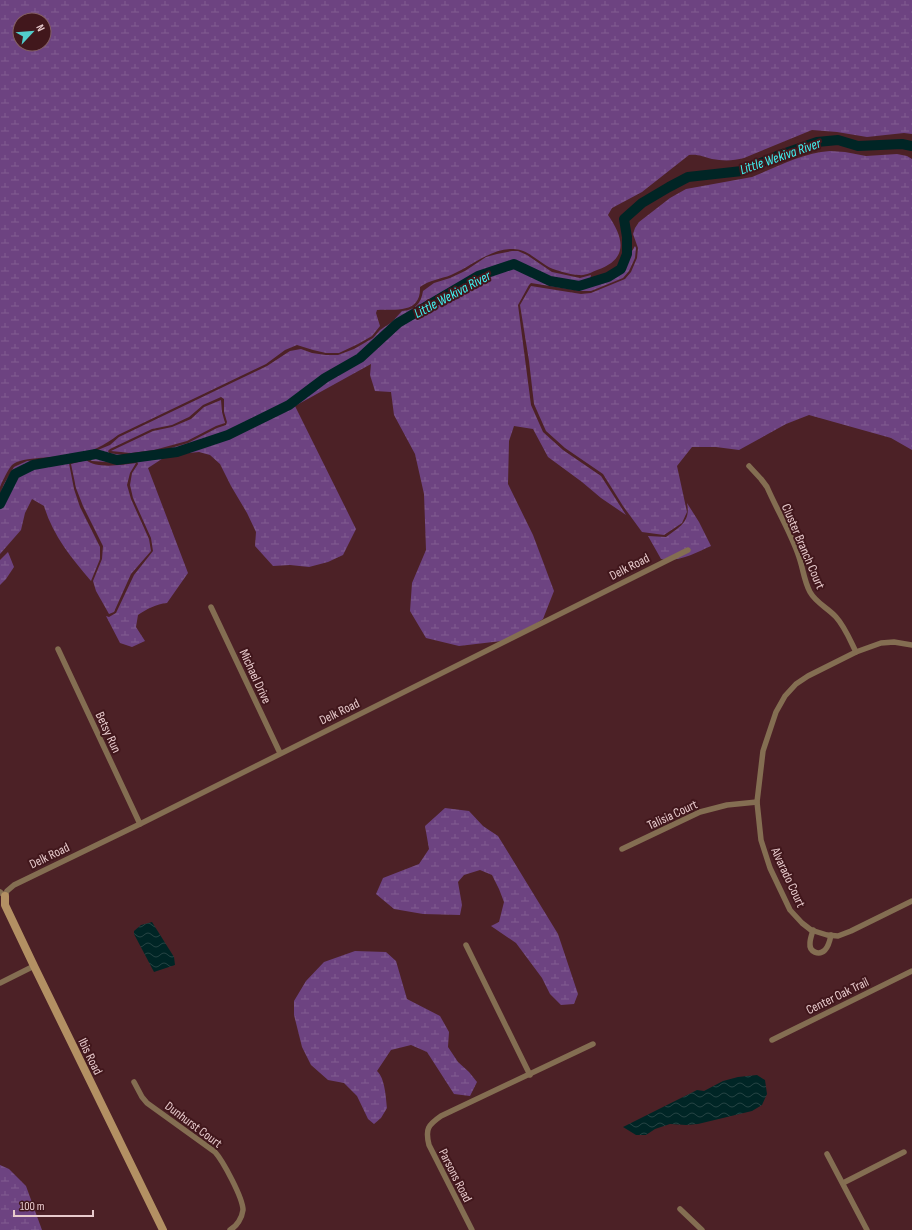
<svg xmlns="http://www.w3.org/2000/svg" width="912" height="1230" font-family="'Sofia Sans Condensed',sans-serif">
<defs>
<pattern id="wetland-marsh" width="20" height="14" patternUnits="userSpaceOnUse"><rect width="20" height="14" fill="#6d4381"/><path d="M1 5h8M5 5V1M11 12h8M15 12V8" fill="none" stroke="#825d92"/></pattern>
<pattern id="water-waves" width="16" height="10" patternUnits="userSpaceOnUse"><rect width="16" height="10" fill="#002525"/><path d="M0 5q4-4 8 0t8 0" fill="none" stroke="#254343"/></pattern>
</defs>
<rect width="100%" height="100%" fill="#4c2126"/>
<!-- wetland -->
<g fill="url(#wetland-marsh)" fill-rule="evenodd">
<path d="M0,0h912v134l-8,-1 -37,4 -30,-5 -25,-2 -68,28c-11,3 -21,3 -32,1 -9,-2 -13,-5 -23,-4l-47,37 -30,16 -4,7c16,23 21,44 -11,55 -5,2 -12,6 -18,5 -7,0 -16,-3 -23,-5 -15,-4 -27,-22 -44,-21 -24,1 -40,17 -61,26 -10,4 -22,5 -31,12 1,27 -24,22 -43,23l-1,3 4,13 -8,10 -14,8 -19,9h-13l-13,-3 -16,-5 -12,5 -19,14 -148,71c-13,10 -28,18 -45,20 -14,3 -51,1 -61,10 -4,4 -10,17 -12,22zM20,20h24v24h-24z"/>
<path d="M830,151l15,1 21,4 31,-2 10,2 5,3v291l-21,-12 -82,-23 -23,9 -47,26 -23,-3h-24l-15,19 10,46 -5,11 -18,12 -22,-3 -19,-26 -20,-32 -38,-26 -19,-17 -12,-27 -5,-43 -9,-56 11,-19 50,8 10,-1 34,-14 6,-7 6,-14 1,-10 -5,-14 2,-6 4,-6 31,-24 16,-9 66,-12c25,-10 50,-24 78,-26z"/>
<path d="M635,246l1,2 -1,10 -6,13 -6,7 -32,13h-10l-50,-8 -2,2 -11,20 13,100 12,27 20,18 38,26 25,39 -25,-17 -19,-16 -34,-25 -15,-28 -19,-3 -5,15 -1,43 25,51 21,56 -11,28 -32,21 -52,6 -33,-8 -16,-27 2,-28 14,-33 -2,-56 -9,-40 -21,-39 -3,-23 -16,-1 -5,-16 1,-11 -76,42 61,123 -13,26 -15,7 -19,5 -19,-2 -17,1 -18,-20 1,-14 -9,-19 -16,-27 -11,-22 -10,-9 -11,-3 -31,3 -20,13 40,105 -21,30c-11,1 -20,6 -29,12l-2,12 9,14 -13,6 -12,-4 -14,-27 3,1 7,-4 18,-38 19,-24 -2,-13 -18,-40 -3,-13 2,-12 6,-9 -1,-3 -18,2 -27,-2 -5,-3 -16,3 -2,2 5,26 6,18 20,40v12l-9,22c-19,-22 -39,-47 -47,-75l-12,-7 -7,14 -4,17 -21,24v-60l4,-10 10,-17 13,-6 46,-3 15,-4 22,-9 9,-8 148,-71 23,-15 11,-2 11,4 14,2h12l16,-6 19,-11 7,-8 12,-8 10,-11c13,-1 19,-7 21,-20l11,-8 16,-5 15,-7 21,-14 11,-3 15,-3h6l9,4 25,17 28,6 11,-3 -1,5 7,5 17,-9 11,-13zM221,397l3,2v13l3,10 -1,3 -9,3 -29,15 -34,10 -24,3 -21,-3 -1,-2 2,-2 42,-20 20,-4 17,-8 14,-12z"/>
<polygon points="221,400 222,412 225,423 216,426 187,441 154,450 131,453 111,451 153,431 172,427 191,419 204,407"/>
<path d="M86,460c11,9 36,5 50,3l-6,10 -3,12 4,14 18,40 2,12 -20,23 -17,38 -5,2 -13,-23 -3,-10 9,-22 1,-13 -20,-40 -7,-18 -5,-24z"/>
<path d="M687,503l12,19 12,24c-16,7 -33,17 -50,13l-13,-23 18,1c13,-10 25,-15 21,-34z"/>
<polygon points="8,552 14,567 6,579 0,585 0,560"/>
<polygon points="445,808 469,811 483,826 498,836 558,934 578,994 574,1004 561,1005 550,994 542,978 516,943 491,926 499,922 504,902 499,889 492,875 480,870 464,875 458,882 462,905 460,915 423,914 394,909 376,894 383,878 419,864 429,849 425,826"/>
<path d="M355,951l31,1 10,9 11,38 33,17 9,16 -1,15 10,15 11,10 8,10 -7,14 -16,-2 -27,-42 -16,-7 -20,5 -14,21c8,7 9,27 10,37l-6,10 -7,6 -6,-5 -11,-23 -13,-13 -16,-3 -17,-15 -9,-18 -8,-32v-14l12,-20 18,-19z"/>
<polygon points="0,1165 9,1169 26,1186 42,1230 0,1230"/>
</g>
<!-- water -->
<g fill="url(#water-waves)">
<polygon points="152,922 174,957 175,965 154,972 134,934 134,931 141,925"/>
<polygon points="757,1075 765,1080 767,1094 762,1105 752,1111 698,1124 686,1125 670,1124 655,1129 646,1135 636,1135 623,1127 697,1090 704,1091 723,1081 738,1077"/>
</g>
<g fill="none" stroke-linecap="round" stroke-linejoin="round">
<!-- river -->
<polyline stroke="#002525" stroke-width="10" points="0,504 15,474 33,465 96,454 117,460 177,452 228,435 289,405 325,378 360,358 398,323 478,276 514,264 550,281 579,286 608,277 621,269 627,254 627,237 624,219 642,203 669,187 688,177 742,171 777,156 817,142 838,140 858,146 902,144 912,146"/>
<!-- street -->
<g stroke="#846e52" stroke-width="5.5">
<path d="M749,466l12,13 6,8c10,23 24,46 32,70 4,11 5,24 11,35 6,11 18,16 26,25 9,10 14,23 20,35"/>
<polyline points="211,607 280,753"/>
<polyline points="912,645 894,642 881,643 856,652 808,676 796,684 785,696 776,712 763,751 757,802 761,840 770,868 790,910 802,923 811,930 827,935 838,936 851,931 912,901"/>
<polyline points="58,649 140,824"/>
<polyline points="622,849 700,812 727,805 757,802"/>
<polyline points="0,892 5,896 7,891 14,885 140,824 688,550"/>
<path d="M813,930c-1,4 -3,9 -3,13 -1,9 9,13 15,7 4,-4 5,-10 6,-15"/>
<polyline points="466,945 530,1075"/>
<polyline points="0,983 34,966"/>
<polyline points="772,1040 912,971"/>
<path d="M134,1082l8,15 5,6 68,49c8,9 28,46 28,58 -1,8 -6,16 -13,20"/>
<polyline points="827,1154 867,1230"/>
<polyline points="843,1183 904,1152"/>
<polyline points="680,1209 702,1230"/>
<path d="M472,1230l-43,-85c-4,-16 -1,-20 12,-29l152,-72"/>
</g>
<!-- secondary -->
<polyline stroke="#b39063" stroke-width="8" points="5,896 5,905 34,966 163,1230"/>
</g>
<g text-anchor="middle" stroke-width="4" stroke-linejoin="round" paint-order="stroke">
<!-- street labels -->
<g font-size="13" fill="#e8cbcd" stroke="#41171c">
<text transform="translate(804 546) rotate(67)" y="5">Cluster Branch Court</text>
<text transform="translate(629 566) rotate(-27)" y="5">Delk Road</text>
<text transform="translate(256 676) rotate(65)" y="5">Michael Drive</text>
<text transform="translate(339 711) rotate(-26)" y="5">Delk Road</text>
<text transform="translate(109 732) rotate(65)" y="5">Betsy Run</text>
<text transform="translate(672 814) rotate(-25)" y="5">Talisia Court</text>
<text transform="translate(49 855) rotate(-26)" y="5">Delk Road</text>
<text transform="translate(789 877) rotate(65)" y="5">Alvarado Court</text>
<text transform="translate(837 995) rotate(-26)" y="5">Center Oak Trail</text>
<text transform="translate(91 1056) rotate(64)" y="5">Ibis Road</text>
<text transform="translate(194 1124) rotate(37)" y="5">Dunhurst Court</text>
<text transform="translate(456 1175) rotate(63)" y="5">Parsons Road</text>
</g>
<!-- water labels -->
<g font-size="14" font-style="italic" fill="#3ff4f3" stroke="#41171c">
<text transform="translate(780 156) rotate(-19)" y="5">Little Wekiva River</text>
<text transform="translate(452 294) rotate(-28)" y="5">Little Wekiva River</text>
</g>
</g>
<!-- north arrow -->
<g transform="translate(32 32) rotate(64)"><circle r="19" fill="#41171c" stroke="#845f63"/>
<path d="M0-3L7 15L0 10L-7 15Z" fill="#52cdcc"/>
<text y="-6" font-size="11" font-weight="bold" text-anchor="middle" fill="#e8cbcd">N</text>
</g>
<!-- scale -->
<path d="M14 1210v6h79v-6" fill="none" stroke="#e8cbcd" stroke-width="2"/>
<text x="20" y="1210" font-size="12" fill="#e8cbcd" stroke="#41171c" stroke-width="3" paint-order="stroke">100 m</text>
</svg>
